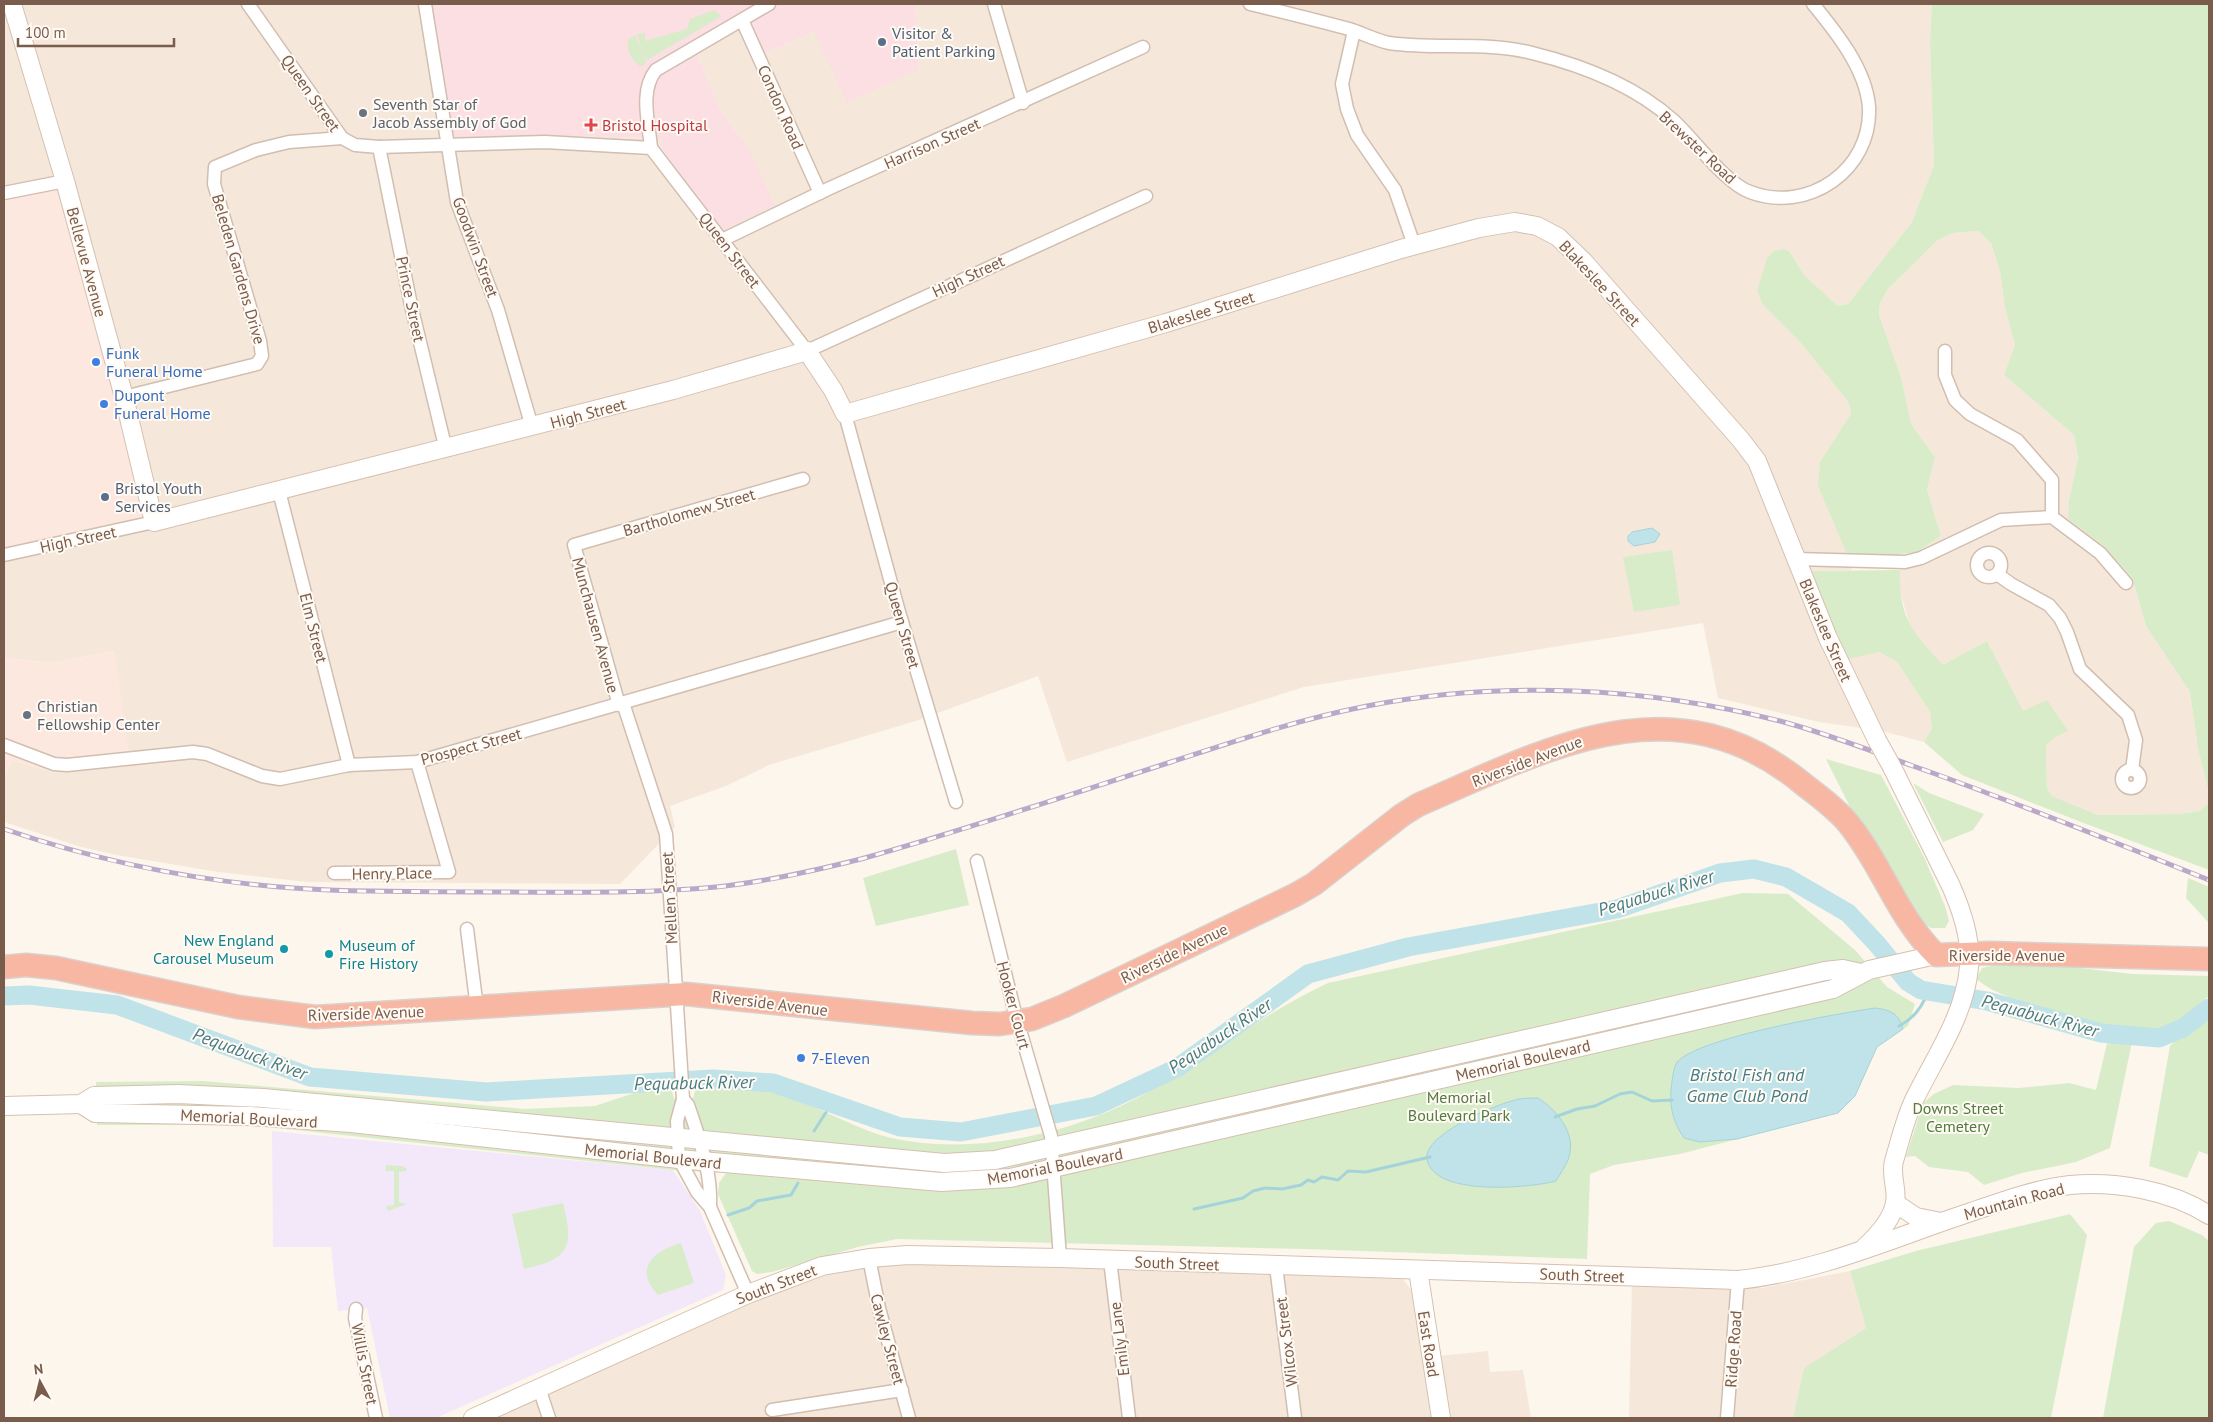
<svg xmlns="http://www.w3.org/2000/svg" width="2213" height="1422" font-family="'PT Sans',sans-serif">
<rect width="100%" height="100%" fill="#fdf6ec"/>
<!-- residential -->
<g fill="#f5e8da">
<polygon points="4,4 431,4 562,136 660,138 662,149 668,158 722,230 747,145 723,115 697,55 737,30 751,59 814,32 919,69 915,4 1932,4 1930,41 1934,165 1912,222 1848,304 1838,306 1804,275 1790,252 1763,305 1800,342 1849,403 1851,414 1839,436 1847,554 1852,570 1810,571 1879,652 1897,662 1930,712 1932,728 1924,742 1882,731 1819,722 1718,698 1703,623 1304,687 1067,762 1038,676 919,720 769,765 726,786 670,806 675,827 620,884 307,882 218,872 117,855 81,847 4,822 4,779 12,760 55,773 114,651 52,663 5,658 4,561 161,527 73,187 4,200"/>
<polygon points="1978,231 1991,243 2000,271 2005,308 2015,345 2004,375 2074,435 2078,458 2069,500 2068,519 2102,545 2132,577 2146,626 2190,692 2198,749 2209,793 2208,803 2200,811 2178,814 2098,815 2052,796 2047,788 2046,746 2055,737 2047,701 2023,712 1987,641 1943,666 1911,629 1899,588 1900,570 1917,552 1941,536 1927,490 1935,457 1911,424 1901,377 1879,315 1880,303 1888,289 1938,240 1953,233"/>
<polygon points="909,1261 1403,1279 1411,1290 1433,1418 495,1418 724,1314 807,1279 853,1267"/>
<polygon points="1850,1271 1866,1328 1805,1368 1793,1418 1629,1418 1632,1282 1762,1288"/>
<polygon points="1488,1351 1490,1372 1523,1370 1531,1418 1446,1418 1439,1356"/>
</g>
<!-- commercial -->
<g fill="#fde8e0">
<polygon points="73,187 162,527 4,561 4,200"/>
<polygon points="115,651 130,765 55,773 12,760 4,779 4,652 5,658 52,663"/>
</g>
<!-- education -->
<polygon fill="#f3e8fa" points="272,1131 673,1170 700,1211 726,1275 723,1290 436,1418 390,1418 367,1308 338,1311 331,1247 273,1247"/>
<!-- medical -->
<polygon fill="#fbdfe3" points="431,4 915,4 919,69 847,103 814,32 751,59 737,30 697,55 723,115 747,145 775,206 722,230 668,158 662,149 660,138 562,136 452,137"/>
<!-- green -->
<g fill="#d8ecc9">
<path d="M1932,4h277v866l-128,-48 -119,-47 -38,-33 8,-14 -2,-16 -33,-50 -18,-10 -31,7 -38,-88 90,-1c-1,49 12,61 43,95l44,-24 36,70 24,-11 21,31 -13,6 -9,9 1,42 5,8 46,19 80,-1 22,-3 8,-8 1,-10 -11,-44 -8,-57 -44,-66 -14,-49 -30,-32 -34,-26 1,-19 9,-42 -4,-23 -70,-60 11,-30 -10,-37 -5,-37 -9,-28 -13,-12 -25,2 -15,7 -50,49 -8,14 -1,12 22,62 10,47 24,33 -8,33 14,46 -24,16 -24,3 -46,-1 -29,-68 2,-24 31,-48 -2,-11 -49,-61 -37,-37 -6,-14 10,-33 7,-7 10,-2 6,3 14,23 34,31 10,-2 64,-82 22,-57 -4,-124z"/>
<polygon points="714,10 722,16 647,60 642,52 637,34 645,33 645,41 687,29 690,19"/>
<path d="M635,35l11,27 -5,5c-9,-6 -15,-16 -13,-27z"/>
<polygon points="1672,550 1680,605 1634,612 1623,557"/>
<polygon points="1826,759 1881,775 1924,857 1945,906 1949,921 1945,928 1931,928 1922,922 1898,887 1868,830 1851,809"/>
<polygon points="1913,783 1929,793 1984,814 1973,830 1943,842"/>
<polygon points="956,849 969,905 876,926 863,878"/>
<polygon points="2188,878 2209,887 2209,923 2186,898"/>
<path d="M1743,893l45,1 67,56 32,37 28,17 -7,22 -31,21 -22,49 -17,17 -158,41 -66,11 -24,9 -3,85 -282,-10 -408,-10 -39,8 -86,25 -15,2 -5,-3 -34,-77 1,-11 7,-10 -53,-3 -406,-43 -55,-2h-115l-1,-43 107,-1 321,28 71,-3 51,-17 25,-1 3,11 19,-1 3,-10c28,0 55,-2 83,6 35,10 67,30 101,41 17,5 39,8 56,9 74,4 154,-18 217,-55 59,-35 113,-77 175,-106z"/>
<path d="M1995,965l76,2 61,7 77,2v20c-13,10 -27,26 -43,31 -45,14 -129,-16 -171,-36 -6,-3 -13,-8 -19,-12l6,-11z"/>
<polygon points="2209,1018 2209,1155 2199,1151 2187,1178 2149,1166 2170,1046 2178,1038"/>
<polygon points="2108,1039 2132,1042 2110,1148 2076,1162 2022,1173 1984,1185 1968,1172 1929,1167 1915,1156 1906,1157 1923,1103 1934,1094 1953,1085 2019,1088 2069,1083 2096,1090"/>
<polygon points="386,1165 402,1166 407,1169 406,1171 399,1172 399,1202 407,1204 388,1211 386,1206 394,1205 394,1171 386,1171"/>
<path d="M563,1203c11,44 7,56 -39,66l-12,-55z"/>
<polygon points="2070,1214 2087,1235 2051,1418 1793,1418 1804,1368 1866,1328 1850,1271 1916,1251"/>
<polygon points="2169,1221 2202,1235 2209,1241 2209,1418 2103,1418 2134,1247 2156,1223"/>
<path d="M681,1243l13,40 -36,12c-25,-26 -5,-44 23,-52z"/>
</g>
<!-- water -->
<g fill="#bfe3e8" stroke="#a5d3da">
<polygon points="1652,528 1660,534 1655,542 1634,546 1628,541 1628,536 1632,532"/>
<path d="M1875,1008c15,2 24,5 28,21l-26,18 -22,49 -17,17 -101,26 -37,3 -16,-4c-13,-19 -15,-35 -12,-57 1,-6 2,-14 5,-19 23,-25 160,-48 198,-54z"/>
<path d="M1538,1098c17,11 36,32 32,54 -1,10 -9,20 -14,29 -26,7 -123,16 -129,-22 -4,-25 72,-56 92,-60 6,-1 12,-1 19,-1z"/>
</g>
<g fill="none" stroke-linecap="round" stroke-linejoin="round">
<!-- stream -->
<g stroke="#a5d3da" stroke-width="3">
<path d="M1899,1026c14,-7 24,-20 29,-35"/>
<polyline points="1555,1117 1577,1109 1595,1106 1620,1094 1632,1092 1652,1101 1672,1100"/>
<polyline points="814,1131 832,1103"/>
<polyline points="1194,1209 1243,1198 1253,1191 1265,1188 1282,1189 1301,1185 1308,1180 1314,1182 1322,1177 1338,1180 1348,1171 1366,1172 1430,1157"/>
<polyline points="728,1215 749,1208 757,1201 791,1195 798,1183"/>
</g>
<!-- river -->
<polyline stroke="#bfe3e8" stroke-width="19" points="4,996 29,995 117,1005 310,1077 486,1092 713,1079 773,1083 900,1127 961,1132 1096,1106 1177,1068 1308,974 1408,947 1617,909 1720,873 1754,869 1786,877 1848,913 1877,944 1908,982 1921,990 1987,1001 2101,1033 2159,1038 2183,1028 2209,1008"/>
<defs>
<g id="street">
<polyline points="248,4 342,138 355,145 379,147 545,142 651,148 807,351 1146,196"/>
<polyline points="425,4 457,202 498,310 532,427"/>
<polyline points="994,4 1023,103"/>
<path d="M1250,4c33,8 66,16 99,25 13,4 26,11 40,14 48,7 96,-2 143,10 49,12 103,33 141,67 21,19 52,63 77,72 58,22 122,-22 119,-85 -3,-38 -33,-75 -56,-103"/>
<polyline points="742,20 820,193"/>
<polyline points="1354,31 1342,84 1347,109 1357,135 1395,190 1414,245"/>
<polyline points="379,147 411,305 446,450"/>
<path d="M651,148c-2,-25 -12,-57 5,-78l113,-66"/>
<polyline points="4,193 65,181"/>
<polyline points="722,240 830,188 1143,47"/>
<polyline points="1945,351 1945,375 1955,400 1970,414 2017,440 2052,480 2052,517"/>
<polyline points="124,397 257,364 262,356 260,341 214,184 215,167 256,150 289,142 342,138"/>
<polyline points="845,414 899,612 956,802"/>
<polyline points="279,491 349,765"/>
<circle cx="1989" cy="565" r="12"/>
<polyline points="4,555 154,522"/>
<polyline points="1796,559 1905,562 1921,558 2001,520 2052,517 2100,553 2126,583"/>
<polyline points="1997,574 2011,584 2049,605 2060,618 2067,632 2080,669 2128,715 2136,740 2132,770"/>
<polyline points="623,703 666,834 683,1099 677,1121 679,1159 697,1192 710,1207 748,1294"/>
<polyline points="619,705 574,545 803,479"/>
<polyline points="4,745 54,764 67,765 193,752 207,754 262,776 280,779 349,765 417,762 902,622"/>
<circle cx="2131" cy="779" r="9"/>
<polyline points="977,861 1015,1013 1051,1136 1060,1258"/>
<polyline points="334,873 449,872 417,762"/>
<polyline points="467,929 477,1008"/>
<path d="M683,1099l5,6c11,33 24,67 22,102"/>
<polyline points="869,1258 879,1308 909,1418"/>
<polyline points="1110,1260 1129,1418"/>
<polyline points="1276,1266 1295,1418"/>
<polyline points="356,1309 355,1318 376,1418"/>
<polyline points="539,1388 549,1418"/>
<polyline points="772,1410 902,1390"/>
<polyline points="1727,1418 1738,1280"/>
</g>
<g id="secondary">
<polyline points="12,4 65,181 124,397 154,522 673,390 807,351 833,390 845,414 1166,323 1401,249 1479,228 1515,222 1537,226 1558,237 1584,262 1741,440 1757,461 1828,638 1877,740"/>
<polyline points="81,1104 95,1113 250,1116 351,1123 679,1159 941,1182 1010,1178 1833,989 1869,970 1936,955"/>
<polyline points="4,1106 81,1104 94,1096 178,1094 263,1098 944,1163 995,1160 1825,971 1843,969 1861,973"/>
<polyline points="1895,1203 1916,1217 1941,1222"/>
<path d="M1865,1247c12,-11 27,-28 30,-44 3,-13 -5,-28 -1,-42 6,-20 11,-42 20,-61 21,-43 51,-85 55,-133 3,-27 -7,-56 -18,-81l-59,-119"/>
<polyline points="1418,1270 1441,1418"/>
<path d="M473,1418l275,-124 74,-28 47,-8 39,-3 152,3 678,22c80,-8 157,-43 233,-68 32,-11 65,-23 99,-27 46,-4 100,5 139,30"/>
</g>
<path id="highway" d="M4,967l22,-2 30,3 182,39 77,10 371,-23 286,29 28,1 32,-5 32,-13 231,-111 19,-11 88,-69 16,-10c127,-55 252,-125 379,-26 17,14 37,27 51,44 35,43 48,92 88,132l54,-2 219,6"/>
</defs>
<!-- street casing -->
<use href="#street" stroke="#d1beb0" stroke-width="15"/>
<!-- secondary casing -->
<use href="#secondary" stroke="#d6c0b0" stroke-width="20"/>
<!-- highway casing -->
<use href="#highway" stroke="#dad1cd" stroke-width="25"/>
<!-- street -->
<use href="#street" stroke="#fff" stroke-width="12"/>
<!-- secondary -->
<use href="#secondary" stroke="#fff" stroke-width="18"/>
<!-- highway -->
<use href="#highway" stroke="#f7b7a3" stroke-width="22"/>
<defs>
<path id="rail" d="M4,829c94,32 190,52 289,59 67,5 134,3 201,4 74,0 148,2 222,-5 49,-5 97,-16 145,-28 104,-29 207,-64 310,-97 64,-21 129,-43 196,-56 135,-26 279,-19 413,15 45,12 89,29 133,45 100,35 198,75 296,114"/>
</defs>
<!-- rail casing -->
<use href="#rail" stroke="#b9a8c9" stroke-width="5"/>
<!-- rail -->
<use href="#rail" stroke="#fffaf3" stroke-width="3" stroke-dasharray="9" stroke-linecap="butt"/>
<defs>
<polyline id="secondary-bridge" points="1877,740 1892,767"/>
</defs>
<!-- secondary-bridge casing -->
<use href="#secondary-bridge" stroke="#d6c0b0" stroke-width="20" stroke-linecap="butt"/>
<!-- secondary-bridge -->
<use href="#secondary-bridge" stroke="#fff" stroke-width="18"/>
</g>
<!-- markers -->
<g fill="#5c6f8a" stroke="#fffaf3" stroke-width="2">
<circle cx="882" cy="42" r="5"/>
<circle cx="105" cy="497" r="5"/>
</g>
<g fill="#6b7280" stroke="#fffaf3" stroke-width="2">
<circle cx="363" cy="113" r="5"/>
<circle cx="27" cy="715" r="5"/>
</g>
<path fill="#e0444e" stroke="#fffaf3" stroke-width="2" d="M588.5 117.5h5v5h5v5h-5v5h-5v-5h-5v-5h5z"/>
<g fill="#3f7fe0" stroke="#fffaf3" stroke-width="2">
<circle cx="96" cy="362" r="5"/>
<circle cx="104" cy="404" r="5"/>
<circle cx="801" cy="1058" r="5"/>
</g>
<g fill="#0f9aa8" stroke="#fffaf3" stroke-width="2">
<circle cx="284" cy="949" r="5"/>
<circle cx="329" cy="954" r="5"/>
</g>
<g text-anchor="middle" stroke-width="4" stroke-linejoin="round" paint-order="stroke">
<!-- service labels -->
<g font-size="16" fill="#4e5e75" stroke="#fffaf3" text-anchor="start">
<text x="892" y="39">Visitor &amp;<tspan x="892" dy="18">Patient Parking</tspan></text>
<text x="115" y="494">Bristol Youth<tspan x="115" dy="18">Services</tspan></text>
</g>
<!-- street labels -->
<g font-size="16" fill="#7a5c4d" stroke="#fffaf3">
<text transform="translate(311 93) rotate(55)" y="6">Queen Street</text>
<text transform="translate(781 107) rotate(66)" y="6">Condon Road</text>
<text transform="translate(932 143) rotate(-24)" y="6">Harrison Street</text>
<text transform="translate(1698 147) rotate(43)" y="6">Brewster Road</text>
<text transform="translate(476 247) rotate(70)" y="6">Goodwin Street</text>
<text transform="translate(730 250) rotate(53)" y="6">Queen Street</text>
<text transform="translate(87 262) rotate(75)" y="6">Bellevue Avenue</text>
<text transform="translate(239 269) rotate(74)" y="6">Beleden Gardens Drive</text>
<text transform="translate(968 276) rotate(-25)" y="6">High Street</text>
<text transform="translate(1600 283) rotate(47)" y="6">Blakeslee Street</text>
<text transform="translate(411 299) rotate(78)" y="6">Prince Street</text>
<text transform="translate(1201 312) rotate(-17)" y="6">Blakeslee Street</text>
<text transform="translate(588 413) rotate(-15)" y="6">High Street</text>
<text transform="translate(689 512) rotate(-16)" y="6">Bartholomew Street</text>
<text transform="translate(78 539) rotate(-12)" y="6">High Street</text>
<text transform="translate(596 625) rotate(75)" y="6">Munchausen Avenue</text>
<text transform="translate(903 625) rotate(74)" y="6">Queen Street</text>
<text transform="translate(314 628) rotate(76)" y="6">Elm Street</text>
<text transform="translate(1826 630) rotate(67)" y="6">Blakeslee Street</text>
<text transform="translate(471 746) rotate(-15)" y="6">Prospect Street</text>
<text transform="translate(1527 761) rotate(-21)" y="6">Riverside Avenue</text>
<text transform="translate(392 873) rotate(-1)" y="6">Henry Place</text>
<text transform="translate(669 898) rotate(-93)" y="6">Mellen Street</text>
<text transform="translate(1174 953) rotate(-26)" y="6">Riverside Avenue</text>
<text x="2007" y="961">Riverside Avenue</text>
<text transform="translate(770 1003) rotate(7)" y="6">Riverside Avenue</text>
<text transform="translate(1014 1005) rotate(75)" y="6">Hooker Court</text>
<text transform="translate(366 1013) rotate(-2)" y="6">Riverside Avenue</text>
<text transform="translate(1523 1060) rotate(-13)" y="6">Memorial Boulevard</text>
<text transform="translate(249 1118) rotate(3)" y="6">Memorial Boulevard</text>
<text transform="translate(653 1156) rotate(6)" y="6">Memorial Boulevard</text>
<text transform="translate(1055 1166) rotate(-11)" y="6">Memorial Boulevard</text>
<text transform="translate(2014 1201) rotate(-15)" y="6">Mountain Road</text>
<text transform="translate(1177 1263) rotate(2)" y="6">South Street</text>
<text transform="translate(1582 1275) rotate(2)" y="6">South Street</text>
<text transform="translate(776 1284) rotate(-21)" y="6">South Street</text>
<text transform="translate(888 1339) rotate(75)" y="6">Cawley Street</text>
<text transform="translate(1119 1339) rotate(-97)" y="6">Emily Lane</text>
<text transform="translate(1286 1342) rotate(-97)" y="6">Wilcox Street</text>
<text transform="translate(1429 1344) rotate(81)" y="6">East Road</text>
<text transform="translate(1733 1349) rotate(-86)" y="6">Ridge Road</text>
<text transform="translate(365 1364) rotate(79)" y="6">Willis Street</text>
</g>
<!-- worship labels -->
<g font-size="16" fill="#5b616d" stroke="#fffaf3" text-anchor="start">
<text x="373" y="110">Seventh Star of<tspan x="373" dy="18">Jacob Assembly of God</tspan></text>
<text x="37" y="712">Christian<tspan x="37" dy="18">Fellowship Center</tspan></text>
</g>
<!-- health labels -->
<g font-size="16" fill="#be3a42" stroke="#fffaf3" text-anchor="start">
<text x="602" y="131">Bristol Hospital</text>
</g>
<!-- shop labels -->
<g font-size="16" fill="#366cbe" stroke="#fffaf3" text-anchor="start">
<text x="106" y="359">Funk<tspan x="106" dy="18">Funeral Home</tspan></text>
<text x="114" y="401">Dupont<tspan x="114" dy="18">Funeral Home</tspan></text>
<text x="811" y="1064">7-Eleven</text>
</g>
<!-- culture labels -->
<g font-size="16" fill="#0d838f" stroke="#fffaf3" text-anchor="end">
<text x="274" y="946">New England<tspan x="274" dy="18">Carousel Museum</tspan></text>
<text x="339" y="951" text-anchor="start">Museum of<tspan x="339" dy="18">Fire History</tspan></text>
</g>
<!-- park labels -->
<g font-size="16" fill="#537a41" stroke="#fffaf3">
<text x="1459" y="1103">Memorial<tspan x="1459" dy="18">Boulevard Park</tspan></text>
<text x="1958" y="1114">Downs Street<tspan x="1958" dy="18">Cemetery</tspan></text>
</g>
<!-- water labels -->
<g font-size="18" font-style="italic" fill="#437c86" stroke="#fffaf3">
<text transform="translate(1656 893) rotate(-17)" y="6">Pequabuck River</text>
<text transform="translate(2040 1016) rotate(15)" y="6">Pequabuck River</text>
<text transform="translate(1220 1036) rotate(-34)" y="6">Pequabuck River</text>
<text transform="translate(250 1054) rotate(20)" y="6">Pequabuck River</text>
<text x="1747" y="1081">Bristol Fish and<tspan x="1747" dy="21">Game Club Pond</tspan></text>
<text transform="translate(694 1083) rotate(-1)" y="6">Pequabuck River</text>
</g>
</g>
<!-- border -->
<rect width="2213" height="1422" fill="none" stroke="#7a5c4d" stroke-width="10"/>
<!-- north arrow -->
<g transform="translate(40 1382) rotate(353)" stroke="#fffaf3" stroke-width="4" paint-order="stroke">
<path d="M0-4L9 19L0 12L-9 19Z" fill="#7a5c4d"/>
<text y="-8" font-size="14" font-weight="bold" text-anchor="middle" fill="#7a5c4d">N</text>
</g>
<!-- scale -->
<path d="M18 38v8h156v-8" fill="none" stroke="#7a5c4d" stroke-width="2.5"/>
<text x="25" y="38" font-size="15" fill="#7a5c4d" stroke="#fffaf3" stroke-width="4" paint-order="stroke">100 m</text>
</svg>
